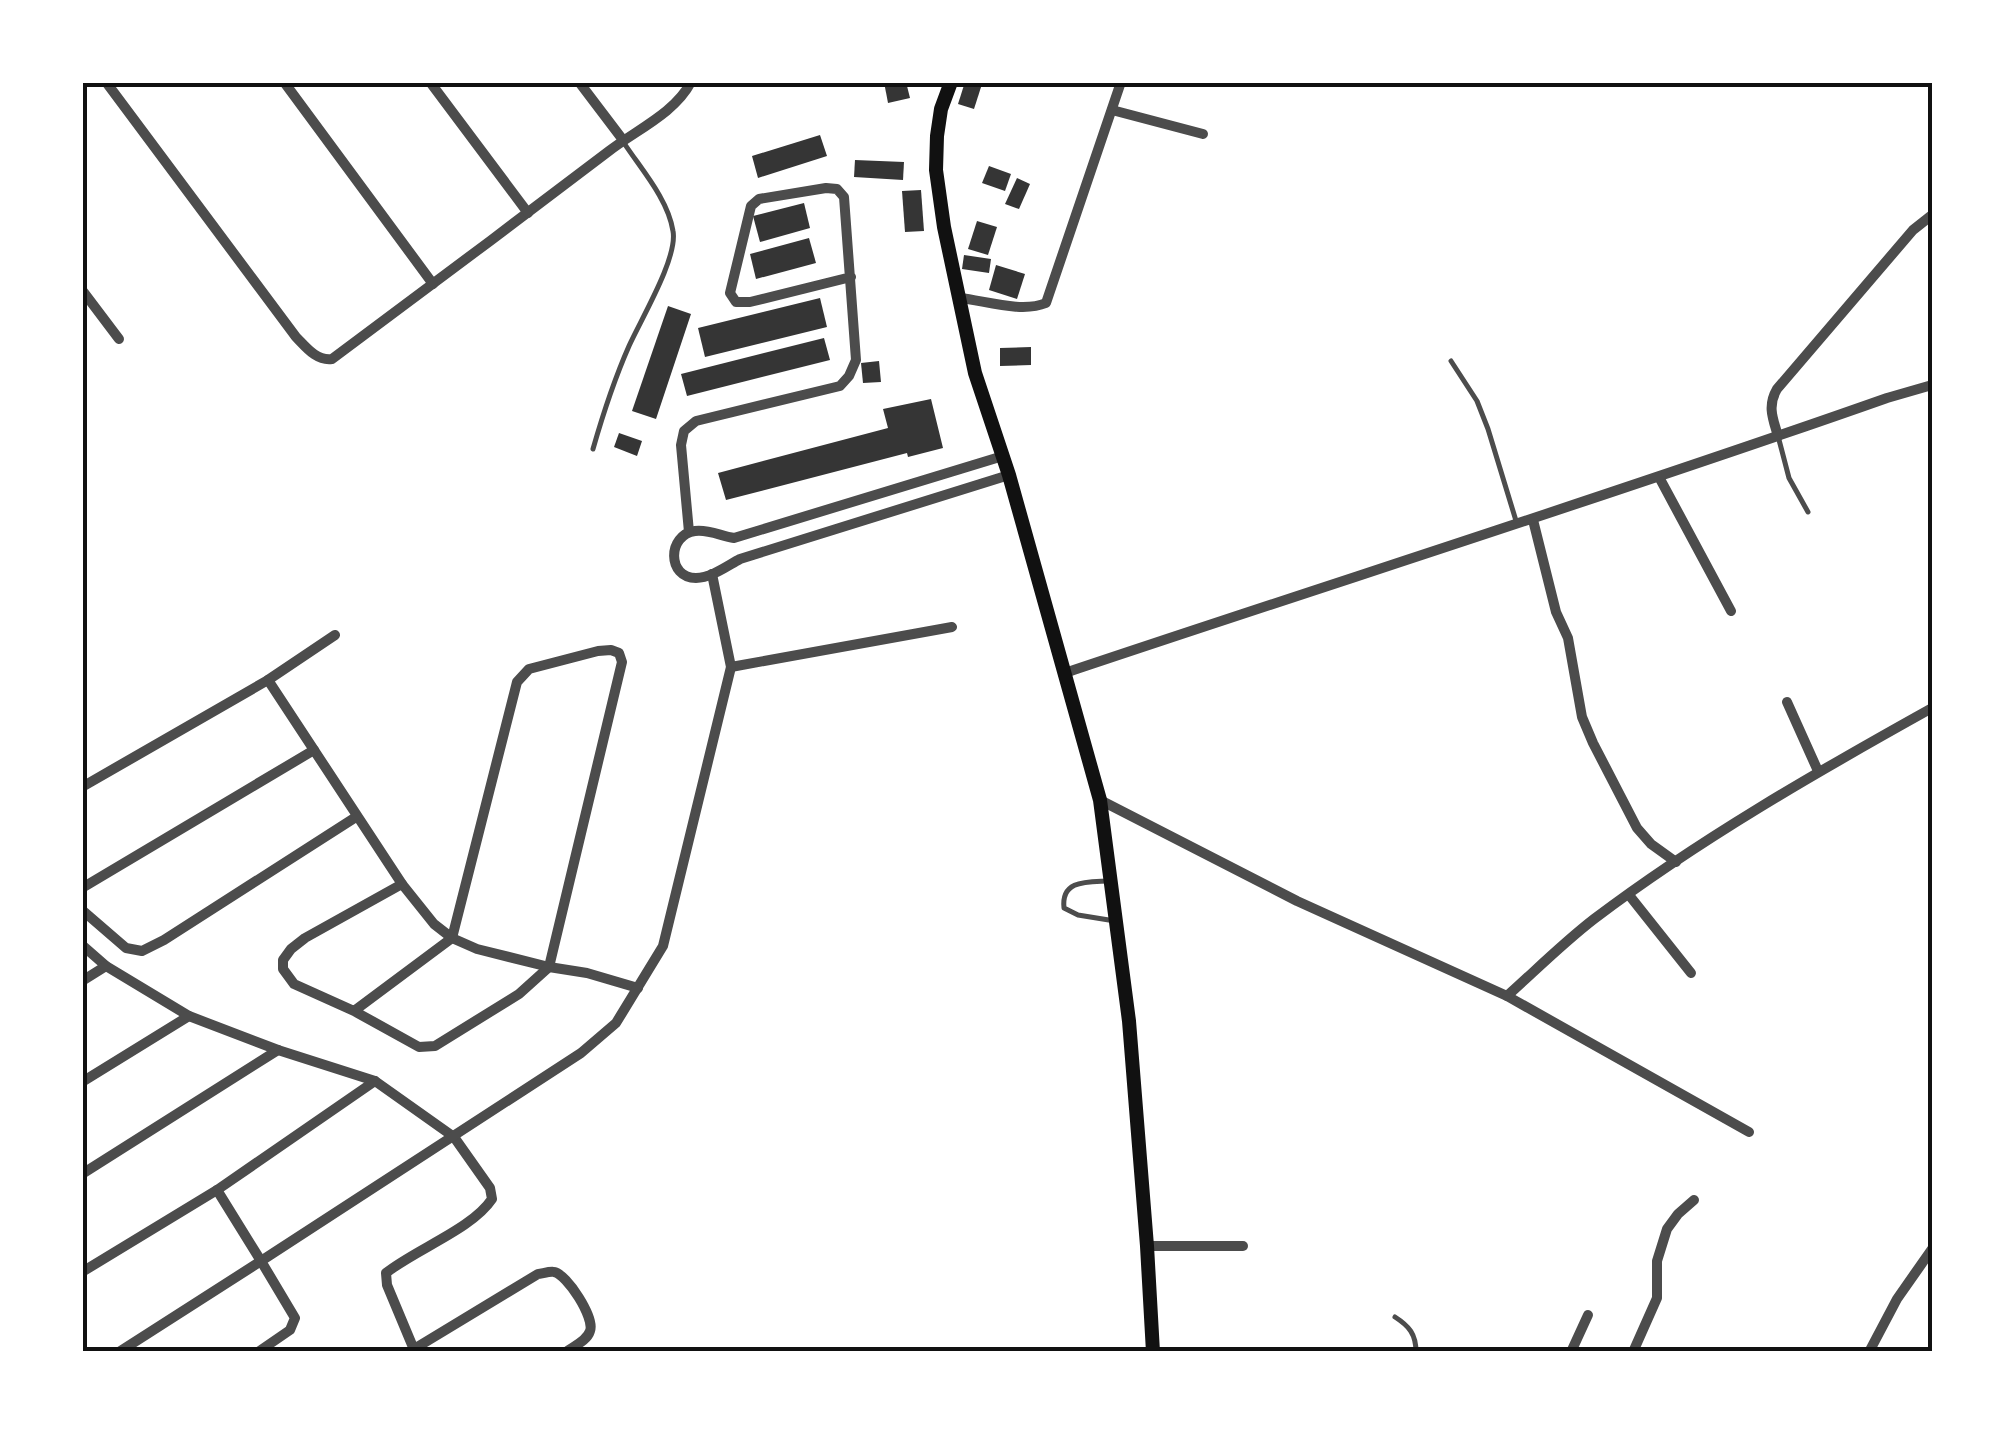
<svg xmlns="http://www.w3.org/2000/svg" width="2015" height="1434" font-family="'Roboto Serif',serif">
<rect width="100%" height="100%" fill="#fff"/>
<!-- building -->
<g fill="#353535">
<polygon points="884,82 906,82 910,98 888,103"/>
<polygon points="965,82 982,84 974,109 958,104"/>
<polygon points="820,135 827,156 758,178 752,156"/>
<polygon points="855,160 904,162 903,180 854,177"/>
<polygon points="989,166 1011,174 1005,191 982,183"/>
<polygon points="1017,178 1030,184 1019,209 1005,204"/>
<polygon points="921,190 924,231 905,232 902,191"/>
<polygon points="804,203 810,228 760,242 753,216"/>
<polygon points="977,221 997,227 988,255 968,249"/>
<polygon points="809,238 816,263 756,279 750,254"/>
<polygon points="964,255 991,259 989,273 962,269"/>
<polygon points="996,265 1025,274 1017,299 989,290"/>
<polygon points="820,298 827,327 705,357 698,328"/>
<polygon points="668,306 691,314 656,419 632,411"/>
<polygon points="824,338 830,360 687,396 681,374"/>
<polygon points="1031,347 1031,365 1000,366 1000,348"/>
<polygon points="879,361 881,382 863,383 861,363"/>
<polygon points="931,399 943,448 908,457 907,453 726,500 718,473 888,428 883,409"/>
<polygon points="619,433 642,441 637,456 614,447"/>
</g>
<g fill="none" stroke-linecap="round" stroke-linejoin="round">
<!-- service -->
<g stroke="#4c4c4c" stroke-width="5">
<polyline points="1451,361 1477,401 1488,429 1517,524"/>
<polyline points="1778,436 1789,478 1808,512"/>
<path d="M593,449c10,-35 21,-69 36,-103 12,-27 49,-88 44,-115 -5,-32 -32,-62 -49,-88"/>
<path d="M1107,881c-20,1 -46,-1 -43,27l14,7 37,6"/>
<path d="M1395,1317c14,9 21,17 21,35"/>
</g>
<!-- minor -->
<g stroke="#4c4c4c" stroke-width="10">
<path d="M106,82l190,255c10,10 20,24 36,22 93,-69 185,-138 277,-208 27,-21 66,-38 82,-69"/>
<polyline points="284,82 433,284"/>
<polyline points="430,82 528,213"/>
<polyline points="579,82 623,140"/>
<polyline points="1112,110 1203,134"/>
<polyline points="82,290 119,339"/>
<path d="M960,298c26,3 62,15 86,5l75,-221"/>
<path d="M1778,436c-5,-17 -11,-30 -1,-47l136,-159 19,-15"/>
<path d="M1003,456l-269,82c-13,-2 -26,-9 -39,-7 -28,4 -28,47 1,47 15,0 31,-12 44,-19l269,-84"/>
<polyline points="1659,477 1731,611"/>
<polyline points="1533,520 1556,612 1568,638 1582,717 1593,743 1637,828 1651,844 1676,862"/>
<polyline points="689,532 681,445 684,431 696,421 840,386 849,376 856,360 844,197 837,189 826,188 759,199 751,206 730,293 736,302 750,302 851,277"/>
<polyline points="731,667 952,627"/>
<path d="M1065,673c274,-92 550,-179 822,-275l45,-13"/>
<polyline points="268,680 402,884 434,924 452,938 477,949 549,967 587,973 638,988"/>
<polyline points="1787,702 1818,771"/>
<polyline points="82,787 268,680 335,635"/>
<polyline points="1100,800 1297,901 1507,996 1749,1132"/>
<polyline points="82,888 314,750"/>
<polyline points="1629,895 1691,973"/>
<polyline points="82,910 126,948 142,951 164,940 356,817"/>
<path d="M82,945l24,21 83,50 89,34 97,31 79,56 36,51 2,11c-20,30 -76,50 -106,74l1,12 28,67"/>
<polyline points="82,981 106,966"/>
<path d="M1507,996c29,-26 56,-53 87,-77 106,-80 223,-147 338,-211"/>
<polyline points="354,1011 452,938 517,682 529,669 598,651 611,650 619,653 622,662 549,967 519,994 435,1046 419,1047 354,1011 294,984 283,969 283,960 291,949 305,938 402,884"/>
<polyline points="82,1082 189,1016"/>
<polyline points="82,1174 278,1050"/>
<polyline points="1147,1246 1243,1246"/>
<polyline points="82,1272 217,1190 375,1081"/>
<path d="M414,1349l124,-75c3,0 12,-3 16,-2 13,2 41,46 36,59 -3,10 -16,15 -24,21"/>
<polyline points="119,1352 261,1261 217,1190"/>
<polyline points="258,1352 290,1330 295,1318 261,1261 581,1053 616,1023 663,946 731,667 712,574"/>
<polyline points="1571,1352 1588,1315"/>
<polyline points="1633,1352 1657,1298 1657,1261 1667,1229 1678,1214 1694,1200"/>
<polyline points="1869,1352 1897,1299 1932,1249"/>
</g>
<!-- secondary -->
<polyline stroke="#111" stroke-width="14" points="951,82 941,109 937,136 936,170 944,227 975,373 1009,475 1100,800 1129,1021 1147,1246 1153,1352"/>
</g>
<!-- border -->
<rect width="2015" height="1434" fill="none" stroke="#ffffff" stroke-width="170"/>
<rect x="85" y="85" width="1845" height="1264" fill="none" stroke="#111" stroke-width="4"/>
</svg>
